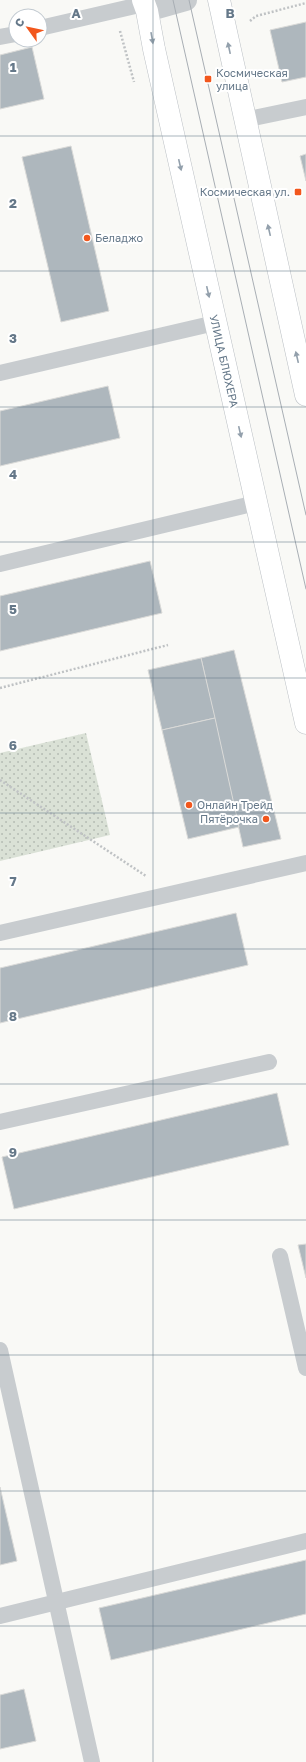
<svg xmlns="http://www.w3.org/2000/svg" width="306" height="1762" font-family="'Golos Text',sans-serif">
<defs>
<pattern id="green-dots" width="8" height="8" patternUnits="userSpaceOnUse"><rect width="8" height="8" fill="#dae1d6"/><path d="M2 2h.1M6 6h.1" fill="none" stroke="#b4bbb3" stroke-width="1.8" stroke-linecap="round"/></pattern>
</defs>
<rect width="100%" height="100%" fill="#f9f9f6"/>
<!-- green -->
<polygon fill="url(#green-dots)" points="86,733 110,835 0,861 0,753"/>
<!-- building -->
<g fill="#aeb7bd" stroke="#dadad8">
<polygon points="306,22 306,77 282,82 270,30"/>
<polygon points="32,47 44,99 0,109 0,55"/>
<polygon points="71,146 109,311 61,322 22,157"/>
<polygon points="306,154 306,181 300,156"/>
<polygon points="108,386 120,438 0,466 0,411"/>
<polygon points="150,561 162,613 0,651 0,596"/>
<polygon points="234,650 281,839 243,847 201,658"/>
<polygon points="201,658 215,718 162,730 148,670"/>
<polygon points="215,718 239,827 188,839 162,730"/>
<polygon points="236,913 248,965 0,1023 0,968"/>
<polygon points="277,1093 289,1145 14,1209 2,1157"/>
<polygon points="306,1244 306,1278 298,1245"/>
<polygon points="0,1487 17,1561 0,1565"/>
<polygon points="306,1560 306,1614 111,1660 99,1608"/>
<polygon points="24,1689 36,1741 0,1749 0,1695"/>
</g>
<g fill="none" stroke-linecap="round" stroke-linejoin="round">
<defs>
<g id="secondary">
<polyline points="143,0 147,11 154,49 306,723"/>
<polyline points="219,0 306,395"/>
</g>
</defs>
<!-- secondary casing -->
<use href="#secondary" stroke="#babfc4" stroke-width="23"/>
<!-- path -->
<g stroke="#bfc2c4" stroke-width="2.5" stroke-dasharray="2 2" stroke-linecap="butt">
<polyline points="250,21 256,16 306,3"/>
<polyline points="120,31 134,82"/>
<polyline points="0,688 168,645"/>
<polyline points="0,780 146,876"/>
</g>
<!-- lane -->
<g stroke="#c8cccf" stroke-width="16">
<polyline points="40,28 144,4"/>
<polyline points="0,37 16,34"/>
<polyline points="244,120 306,107"/>
<polyline points="0,373 215,323"/>
<polyline points="0,564 256,503"/>
<polyline points="0,933 306,863"/>
<polyline points="0,1122 269,1062"/>
<polyline points="280,1256 306,1368"/>
<polyline points="0,1350 92,1762"/>
<polyline points="0,1616 306,1541"/>
</g>
<!-- street -->
<polyline stroke="#c8cccf" stroke-width="22" points="147,11 186,0"/>
<!-- secondary -->
<use href="#secondary" stroke="#fff" stroke-width="22"/>
<!-- tram -->
<g stroke="#a8aeb4" stroke-width="1">
<polyline points="173,0 306,589"/>
<polyline points="189,0 306,515"/>
</g>
</g>
<!-- one-way arrows -->
<defs><path id="oneway-solid" d="M-6-.8H1V-3.2L6.5 0L1 3.2V.8H-6Z"/></defs>
<g fill="#93a0ac">
<use href="#oneway-solid" transform="translate(152 38) rotate(80)"/>
<use href="#oneway-solid" transform="translate(229 48) rotate(-102)"/>
<use href="#oneway-solid" transform="translate(180 165) rotate(77)"/>
<use href="#oneway-solid" transform="translate(269 230) rotate(-103)"/>
<use href="#oneway-solid" transform="translate(208 292) rotate(77)"/>
<use href="#oneway-solid" transform="translate(297 357) rotate(-103)"/>
<use href="#oneway-solid" transform="translate(240 432) rotate(77)"/>
</g>
<!-- grid -->
<path fill="none" stroke="#657889" stroke-width="1" stroke-opacity="0.55" d="M153,0v1762M0,136h306M0,271h306M0,407h306M0,542h306M0,678h306M0,813h306M0,949h306M0,1084h306M0,1220h306M0,1355h306M0,1491h306M0,1626h306"/>
<!-- markers -->
<g fill="#f2571d" stroke="#fff" stroke-width="1.5">
<rect x="204" y="75" width="8" height="8" rx="2"/>
<rect x="294" y="188" width="8" height="8" rx="2"/>
<circle cx="87" cy="238" r="4"/>
<circle cx="189" cy="805" r="4"/>
<circle cx="266" cy="819" r="4"/>
</g>
<g text-anchor="middle" stroke-width="4" stroke-linejoin="round" paint-order="stroke">
<!-- poi labels -->
<g font-size="11" fill="#657889" stroke="#fff" text-anchor="start">
<text x="216" y="77">Космическая<tspan x="216" dy="13">улица</tspan></text>
<text x="290" y="196" text-anchor="end">Космическая ул.</text>
<text x="95" y="242">Беладжо</text>
<text x="197" y="809">Онлайн Трейд</text>
<text x="258" y="823" text-anchor="end">Пятёрочка</text>
</g>
<!-- street labels -->
<g font-size="11" fill="#657889" stroke="#fff">
<text transform="translate(224 361) rotate(77)" y="4">УЛИЦА БЛЮХЕРА</text>
</g>
</g>
<g font-size="13" text-anchor="middle" font-weight="bold" fill="#657889" stroke="#fff" stroke-width="4" stroke-linejoin="round" paint-order="stroke">
<text x="76" y="18">A</text>
<text x="230" y="18">B</text>
<text x="13" y="72">1</text>
<text x="13" y="208">2</text>
<text x="13" y="343">3</text>
<text x="13" y="479">4</text>
<text x="13" y="614">5</text>
<text x="13" y="750">6</text>
<text x="13" y="886">7</text>
<text x="13" y="1021">8</text>
<text x="13" y="1157">9</text>
</g>
<!-- north arrow -->
<g transform="translate(28 28) rotate(303)"><circle r="19" fill="#ffffff" stroke="#c1c9d0"/>
<path d="M0-3L7 15L0 10L-7 15Z" fill="#f2571d"/>
<text y="-6" font-size="11" font-weight="bold" text-anchor="middle" fill="#657889">С</text>
</g>
</svg>
